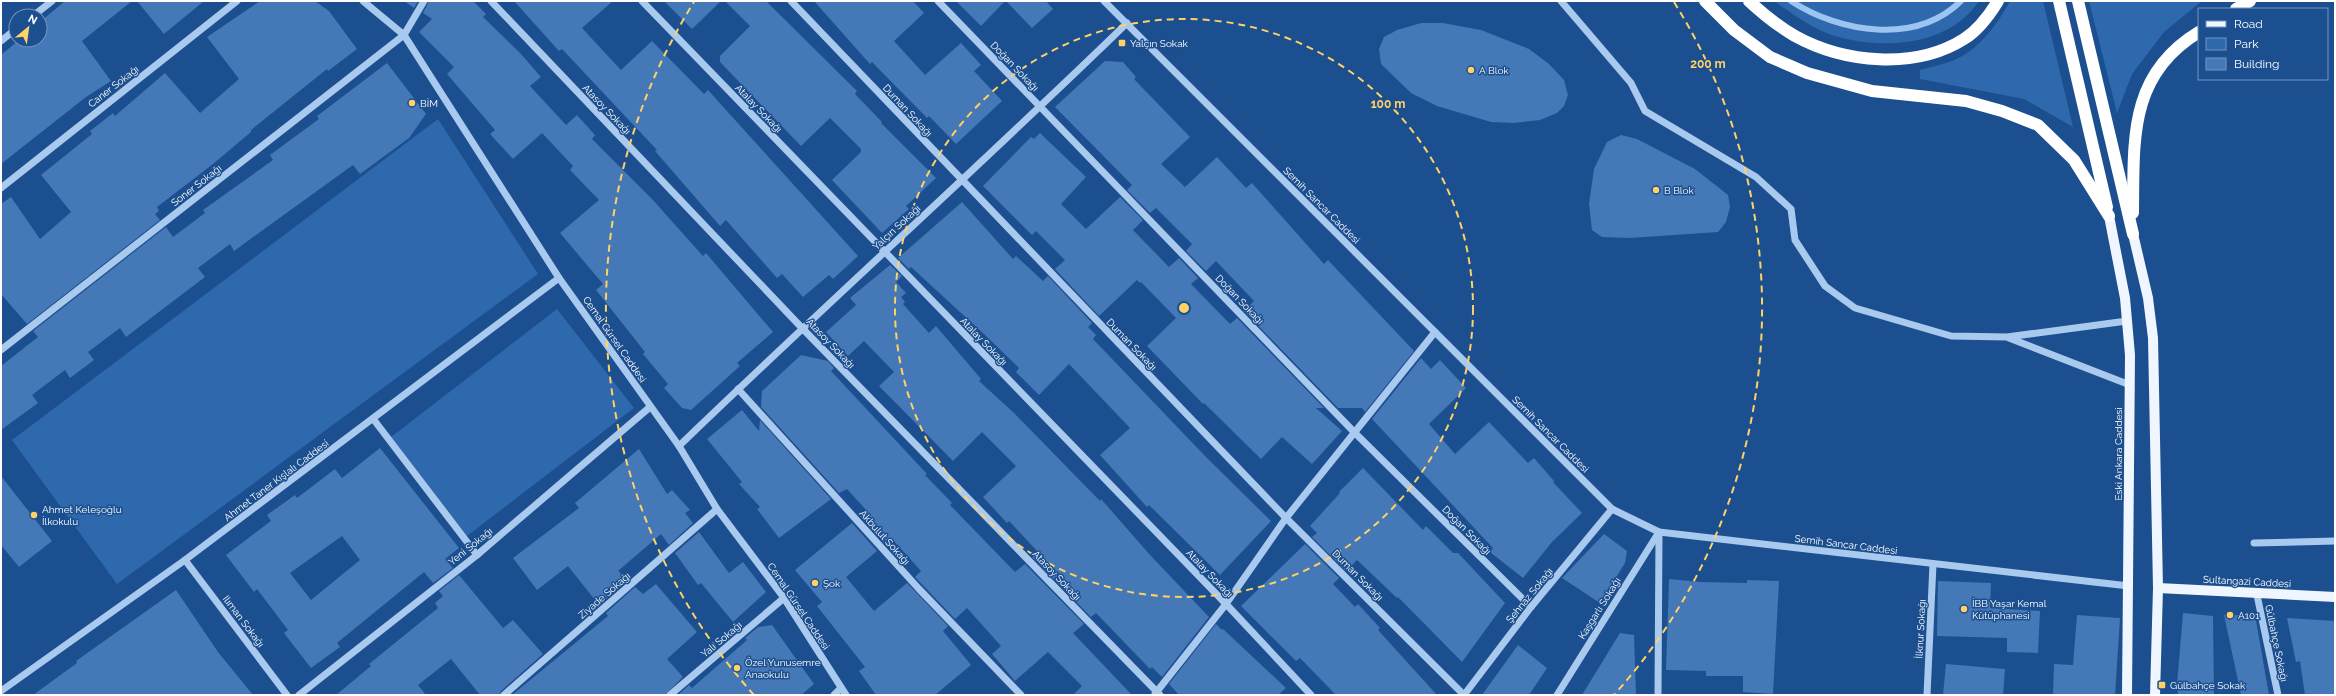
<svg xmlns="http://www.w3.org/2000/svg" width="2336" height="696" font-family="Raleway,sans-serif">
<rect width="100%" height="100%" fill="#1b4f8f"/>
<!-- green -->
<g fill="#2e69ad">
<path d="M1774,1h205c-31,46 -96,49 -144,35 -23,-7 -42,-22 -61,-35z"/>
<path d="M2010,1h33l30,126 -49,-28 -104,-20v-9c15,-4 31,-7 44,-15 19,-11 36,-35 46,-54z"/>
<polygon points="2089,1 2202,1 2164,32 2132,74 2117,113"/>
<polygon points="438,119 538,274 117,584 12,440"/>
<polygon points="557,309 634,408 467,536 391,437"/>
</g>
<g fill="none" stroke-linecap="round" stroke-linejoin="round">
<!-- stream -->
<path stroke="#9cc4f0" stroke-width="6" d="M1791,1c49,32 125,44 170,0"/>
</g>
<!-- building -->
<g fill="#4478b7" fill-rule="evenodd">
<polygon points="65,1 132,1 82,41 111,81 86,97 1,164 1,55 19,40 40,40 40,22"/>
<polygon points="137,1 204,1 164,34"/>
<polygon points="260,1 315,1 329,11 357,49 328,71 327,69 251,130 251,132 213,164 157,207 159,211 155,214 160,220 27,324 1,294 1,204 11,197 40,239 71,212 41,175 92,134 90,131 113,113 115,116 165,73 200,113 239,79 207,37"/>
<polygon points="404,1 418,1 414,8"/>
<polygon points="429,1 473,1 486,14 483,17 521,54 541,77 530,86 566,125 577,115 595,135 592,139 652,199 703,256 706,253 773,332 737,363 740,366 691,410 682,408 664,388 668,384 643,354 645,352 596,290 603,284 560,233 599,200 570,170 573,166 542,133 513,159 490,134 495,130 447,74 454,67 419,32 432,19 423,13"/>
<polygon points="514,1 613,1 582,28 621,70 652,41 704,94 708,90 858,256 833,279 829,275 803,297 782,274 777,278 726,220 720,226 655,151 657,150 562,49 559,51"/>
<polygon points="664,1 721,1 692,29"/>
<polygon points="725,1 766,1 857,91 855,94 882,122 881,123 936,178 906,206 909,209 882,233 832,180 861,152 861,149 830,118 801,146 720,62 720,56 750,26"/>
<polygon points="814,1 913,1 924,13 894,41 925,75 961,43 981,65 974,71 1002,101 956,144 929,116 927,118 872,62 870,64"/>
<polygon points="956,1 1005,1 981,26"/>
<polygon points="1006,1 1046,1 1053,9 1032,28"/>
<polygon points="1421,23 1443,23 1481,30 1529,49 1549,64 1564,80 1568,95 1564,106 1557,113 1540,120 1514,123 1491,122 1437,106 1411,93 1381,64 1379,49 1384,37 1397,30"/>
<polygon points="1105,61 1123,62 1136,77 1134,79 1190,137 1161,164 1185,187 1217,157 1246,188 1252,183 1324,264 1328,260 1414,351 1365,412 1362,408 1338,408 1244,311 1254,301 1216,261 1206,271 1186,251 1192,244 1156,208 1150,213 1127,190 1132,185 1055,107"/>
<polygon points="387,63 426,114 409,138 360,174 353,165 234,251 230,244 198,268 205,277 126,337 120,328 88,352 94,360 70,378 65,370 32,395 38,403 1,430 1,366 38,337 33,331 166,227 173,237 205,213 203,210 273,160 270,155 319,119 317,116"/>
<polygon points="1040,133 1086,177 1061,204 1086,229 1120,197 1143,220 1133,230 1169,267 1179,258 1198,278 1191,284 1230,324 1237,318 1324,408 1316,408 1342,431 1312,464 1282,437 1261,459 1204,403 1203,404 1147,346 1176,318 1141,282 1140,283 1137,280 1099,316 1055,269 1065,260 1036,231 1032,235 983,186 1031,137 1034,139"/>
<polygon points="1621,135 1637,139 1695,169 1728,195 1730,207 1726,222 1718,232 1630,238 1602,237 1592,230 1589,204 1594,169 1607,142"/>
<polygon points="962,202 1013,259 1016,256 1043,281 1048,276 1092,323 1088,327 1096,335 1093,339 1207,458 1271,521 1220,575 1149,505 1147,507 1100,455 1130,428 1069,364 1039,395 1016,372 1019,368 985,335 911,267 909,269 898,258"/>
<polygon points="890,265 902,276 896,282 906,293 901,297 905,302 903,304 929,333 936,326 981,379 979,381 1013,412 1100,501 1101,499 1151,556 1209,617 1162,677 1152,667 1150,669 1096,613 1091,617 1032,557 1038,552 1009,521 1007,523 983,497 1016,466 982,432 953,461 879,386 894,372 864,341 848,356 826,332 856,305 850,298"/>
<polygon points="801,355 828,361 834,368 831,371 927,474 925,475 952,503 950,505 1015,572 1025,564 1084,624 1073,633 1132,695 1073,695 1082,686 1048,652 1015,681 992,654 1001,646 967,608 955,619 915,577 921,571 892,539 885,544 860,516 867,511 847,489 839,493 761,407 762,391"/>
<polygon points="1421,358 1431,369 1440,360 1466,388 1429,424 1455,454 1489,422 1528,463 1534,458 1554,481 1553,482 1582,513 1552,542 1523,578 1490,552 1493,548 1372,419"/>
<polygon points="742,410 759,431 760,420 831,499 779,538 757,509 760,507 739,484 742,482 707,439"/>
<path d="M380,448l79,100 -14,11 8,9 -20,15 -9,-11 -87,71 3,4 -29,21 -27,-35 4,-3 -31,-41 -3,3 -28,-37 45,-34 -4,-6 28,-20 2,3 38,-29 7,9zM342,536l18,24 -49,40 -21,-27z"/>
<polygon points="639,449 667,494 672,490 690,510 685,513 693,523 669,545 661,534 618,571 628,580 599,605 568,566 537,590 513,558 579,508 575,503"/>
<polygon points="1363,468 1423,530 1426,526 1453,553 1458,553 1505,603 1462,662 1398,597 1397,598 1357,560 1346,571 1312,537 1317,533 1310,526 1340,493 1339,492"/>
<polygon points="1,476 52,541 19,567 1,545"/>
<polygon points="852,523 877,551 846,577 874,611 907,583 948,626 943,631 971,665 935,695 876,695 859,671 865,667 817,606 822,602 795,570"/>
<polygon points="699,532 729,573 743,562 766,592 733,622 701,583 698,585 675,553"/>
<polygon points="1604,534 1627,551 1625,563 1600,603 1562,578"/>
<polygon points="1305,544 1339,578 1333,584 1355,607 1358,604 1380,628 1378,630 1437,695 1336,695 1300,658 1296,661 1241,606"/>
<polygon points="459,575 503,628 513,620 543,654 501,691 499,695 480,695 451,659 418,685 426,695 336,695 371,666 369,664 438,608 435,603 443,596 439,591"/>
<polygon points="1669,579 1700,582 1747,583 1747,580 1779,581 1773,694 1743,692 1743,676 1706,676 1706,671 1666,670"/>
<polygon points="1938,581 1991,583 1990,608 2040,611 2038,653 2007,652 2007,638 1937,636"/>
<polygon points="656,584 697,632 667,659 683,677 665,695 512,695 608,616 606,613 635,587 643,594"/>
<polygon points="176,590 218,652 253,695 33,695 77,663 76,661"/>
<polygon points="2183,613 2213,616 2214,695 2178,695 2177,684"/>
<polygon points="2077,615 2120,618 2115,695 2053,695 2054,664 2073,665"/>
<polygon points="2224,615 2255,615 2269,695 2241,695"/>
<polygon points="2287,618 2335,621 2335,695 2305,695 2300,661 2296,662"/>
<polygon points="1216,624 1222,630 1223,629 1286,688 1278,695 1179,695 1169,684"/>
<polygon points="772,625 814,684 801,695 678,695 689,685 692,688 747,640 745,638 758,627"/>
<polygon points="1620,633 1634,635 1636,695 1582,695"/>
<polygon points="1518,645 1547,668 1529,695 1482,695"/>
<polygon points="1946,664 2005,669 2003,695 1943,695"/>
</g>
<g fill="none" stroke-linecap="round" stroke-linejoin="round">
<!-- minor -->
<g stroke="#a9c9ee" stroke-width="7">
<polyline points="363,1 404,35 559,278 679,446 717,509 784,598 846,695"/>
<polyline points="491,1 802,328 1160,695"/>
<polyline points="642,1 1226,604 1311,695"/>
<polyline points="791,1 1286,518 1464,695"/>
<polyline points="938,1 1355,433 1531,607"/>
<polyline points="1104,1 1612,509 1659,532 2129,586"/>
<polyline points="1561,1 1631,83 1645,111 1756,177 1791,209 1795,240 1825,286 1855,308 1951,336 2007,337 2127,321"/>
<polyline points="33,16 52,1"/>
<polyline points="1,41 16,29"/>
<polyline points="1,188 237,1"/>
<polyline points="2009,338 2130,385"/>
<polyline points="1,350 404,35 424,1"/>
<polyline points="738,389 919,589 1021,695"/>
<polyline points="374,420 477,555"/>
<path d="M679,446c148,-143 301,-280 448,-423"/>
<polyline points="2254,543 2335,541"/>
<polyline points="185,560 287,695"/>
<polyline points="2257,595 2278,695"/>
<polyline points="1,691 185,560 559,278"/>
<polyline points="1155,694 1226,604 1286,518 1435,332"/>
<polyline points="299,695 477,555 650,407"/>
<polyline points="504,695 717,509"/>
<polyline points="670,695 784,598"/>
<polyline points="834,695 841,688"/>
<polyline points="1464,695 1531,607 1612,509"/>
<polyline points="1557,695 1659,532"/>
<polyline points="1658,695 1659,533"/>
<polyline points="1927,695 1933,564"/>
</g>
<!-- major -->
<g stroke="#f0f6ff" stroke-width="10">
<polyline points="2109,216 2125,298 2130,355 2127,695"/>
<polyline points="2133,234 2148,298 2153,338 2158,588 2155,695"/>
<polyline points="2158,588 2335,597"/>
</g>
<!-- highway -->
<g stroke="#fff" stroke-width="12">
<polyline points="1705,1 1734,30 1770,57 1807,73 1872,91 1966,101 2002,111 2038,125 2074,160 2109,216"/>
<path d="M1749,1c14,13 29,25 46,35 49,27 120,34 169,3 13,-8 26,-25 34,-38"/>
<polyline points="2059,1 2107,207"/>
<polyline points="2078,1 2133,234"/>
<polyline points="2236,9 2250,1"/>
<path d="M2133,213c1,-73 -5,-138 66,-181"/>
</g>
</g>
<!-- distance rings -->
<g fill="none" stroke="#ffd166" stroke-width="2" stroke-dasharray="7 5">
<circle cx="1184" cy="308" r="289"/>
<path d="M754 695A578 578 0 0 1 694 2M1674 2A578 578 0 0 1 1614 695"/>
</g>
<!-- markers -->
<g fill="#ffd166" stroke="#1b4f8f" stroke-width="1.5">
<rect x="1118" y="39" width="8" height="8" rx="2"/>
<circle cx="1471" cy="70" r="4"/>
<circle cx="412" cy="103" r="4"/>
<circle cx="1656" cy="190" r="4"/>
<circle cx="34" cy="515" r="4"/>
<circle cx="815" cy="583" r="4"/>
<circle cx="1964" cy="609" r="4"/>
<circle cx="2230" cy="615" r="4"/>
<circle cx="737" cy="668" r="4"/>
<rect x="2158" y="681" width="8" height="8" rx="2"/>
</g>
<g text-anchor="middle" stroke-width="3" stroke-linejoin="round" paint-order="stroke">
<!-- poi labels -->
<g font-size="10" fill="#fff" stroke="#1b4f8f" text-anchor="start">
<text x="1130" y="47">Yalçın Sokak</text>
<text x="1479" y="74">A Blok</text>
<text x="420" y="107">BİM</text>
<text x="1664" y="194">B Blok</text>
<text x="42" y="513">Ahmet Keleşoğlu<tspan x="42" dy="12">İlkokulu</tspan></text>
<text x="823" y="587">Şok</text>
<text x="1972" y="607">İBB Yaşar Kemal<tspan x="1972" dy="12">Kütüphanesi</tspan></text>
<text x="2238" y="619">A101</text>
<text x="745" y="666">Özel Yunusemre<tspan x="745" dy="12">Anaokulu</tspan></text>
<text x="2170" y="689">Gülbahçe Sokak</text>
</g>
<!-- street labels -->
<g font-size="10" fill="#fff" stroke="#1b4f8f">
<text transform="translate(1015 66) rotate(46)" y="4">Doğan Sokağı</text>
<text transform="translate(113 86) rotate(-38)" y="4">Caner Sokağı</text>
<text transform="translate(759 108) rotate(46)" y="4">Atalay Sokağı</text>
<text transform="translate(607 109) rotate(46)" y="4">Atasoy Sokağı</text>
<text transform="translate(908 110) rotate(47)" y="4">Duman Sokağı</text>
<text transform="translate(196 185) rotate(-38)" y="4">Soner Sokağı</text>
<text transform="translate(1322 205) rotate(45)" y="4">Semih Sancar Caddesi</text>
<text transform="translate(896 227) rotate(-43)" y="4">Yalçın Sokağı</text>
<text transform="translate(1240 299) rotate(46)" y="4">Doğan Sokağı</text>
<text transform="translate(615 339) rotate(55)" y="4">Cemal Gürsel Caddesi</text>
<text transform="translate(984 341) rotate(46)" y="4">Atalay Sokağı</text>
<text transform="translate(831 343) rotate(46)" y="4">Atasoy Sokağı</text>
<text transform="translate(1132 344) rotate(46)" y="4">Duman Sokağı</text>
<text transform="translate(1551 434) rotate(45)" y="4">Semih Sancar Caddesi</text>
<text transform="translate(2118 454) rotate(-90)" y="4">Eski Ankara Caddesi</text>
<text transform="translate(276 480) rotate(-37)" y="4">Ahmet Taner Kışlalı Caddesi</text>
<text transform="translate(1467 530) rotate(45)" y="4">Doğan Sokağı</text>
<text transform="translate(885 537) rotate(48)" y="4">Akbulut Sokağı</text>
<text transform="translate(1846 544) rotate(7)" y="4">Semih Sancar Caddesi</text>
<text transform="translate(470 546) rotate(-39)" y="4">Yeni Sokağı</text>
<text transform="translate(1210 573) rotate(46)" y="4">Atalay Sokağı</text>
<text transform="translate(1057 575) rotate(46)" y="4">Atasoy Sokağı</text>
<text transform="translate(1358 575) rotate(45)" y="4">Duman Sokağı</text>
<text transform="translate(2247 581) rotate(3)" y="4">Sultangazi Caddesi</text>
<text transform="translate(604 595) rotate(-41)" y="4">Ziyade Sokağı</text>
<text transform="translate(1529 595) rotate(-51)" y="4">Şehnaz Sokağı</text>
<text transform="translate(799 606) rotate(56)" y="4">Cemal Gürsel Caddesi</text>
<text transform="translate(1599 608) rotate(-58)" y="4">Kaşgarlı Sokağı</text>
<text transform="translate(244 621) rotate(53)" y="4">Ilıman Sokağı</text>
<text transform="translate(1920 629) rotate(-87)" y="4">İlknur Sokağı</text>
<text transform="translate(721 639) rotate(-40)" y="4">Yalı Sokağı</text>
<text transform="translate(2277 643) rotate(78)" y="4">Gülbahçe Sokağı</text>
</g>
</g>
<circle cx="1184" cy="308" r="6" fill="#ffd166" stroke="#1b4f8f" stroke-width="2"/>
<g font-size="12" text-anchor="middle" font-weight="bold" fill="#ffd166" stroke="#1b4f8f" stroke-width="3" stroke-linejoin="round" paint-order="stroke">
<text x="1708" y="68">200 m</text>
<text x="1388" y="108">100 m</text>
</g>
<!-- border -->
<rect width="2336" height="696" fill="none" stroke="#ffffff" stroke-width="4"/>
<!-- legend -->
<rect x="2198" y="8" width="130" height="72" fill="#1b4f8f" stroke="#7695bc"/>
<rect x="2206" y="21" width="20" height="6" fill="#f0f6ff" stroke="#7695bc"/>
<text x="2234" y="28" font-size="12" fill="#ffffff">Road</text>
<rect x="2206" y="38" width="20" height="12" fill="#2e69ad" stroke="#7695bc"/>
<text x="2234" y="48" font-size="12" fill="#ffffff">Park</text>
<rect x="2206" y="58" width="20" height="12" fill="#4478b7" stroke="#7695bc"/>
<text x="2234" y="68" font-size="12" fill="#ffffff">Building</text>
<!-- north arrow -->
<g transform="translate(28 28) rotate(29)"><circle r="19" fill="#1b4f8f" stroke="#7695bc"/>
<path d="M0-3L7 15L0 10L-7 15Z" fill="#ffd166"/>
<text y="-6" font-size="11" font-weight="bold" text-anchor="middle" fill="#ffffff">N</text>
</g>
</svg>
